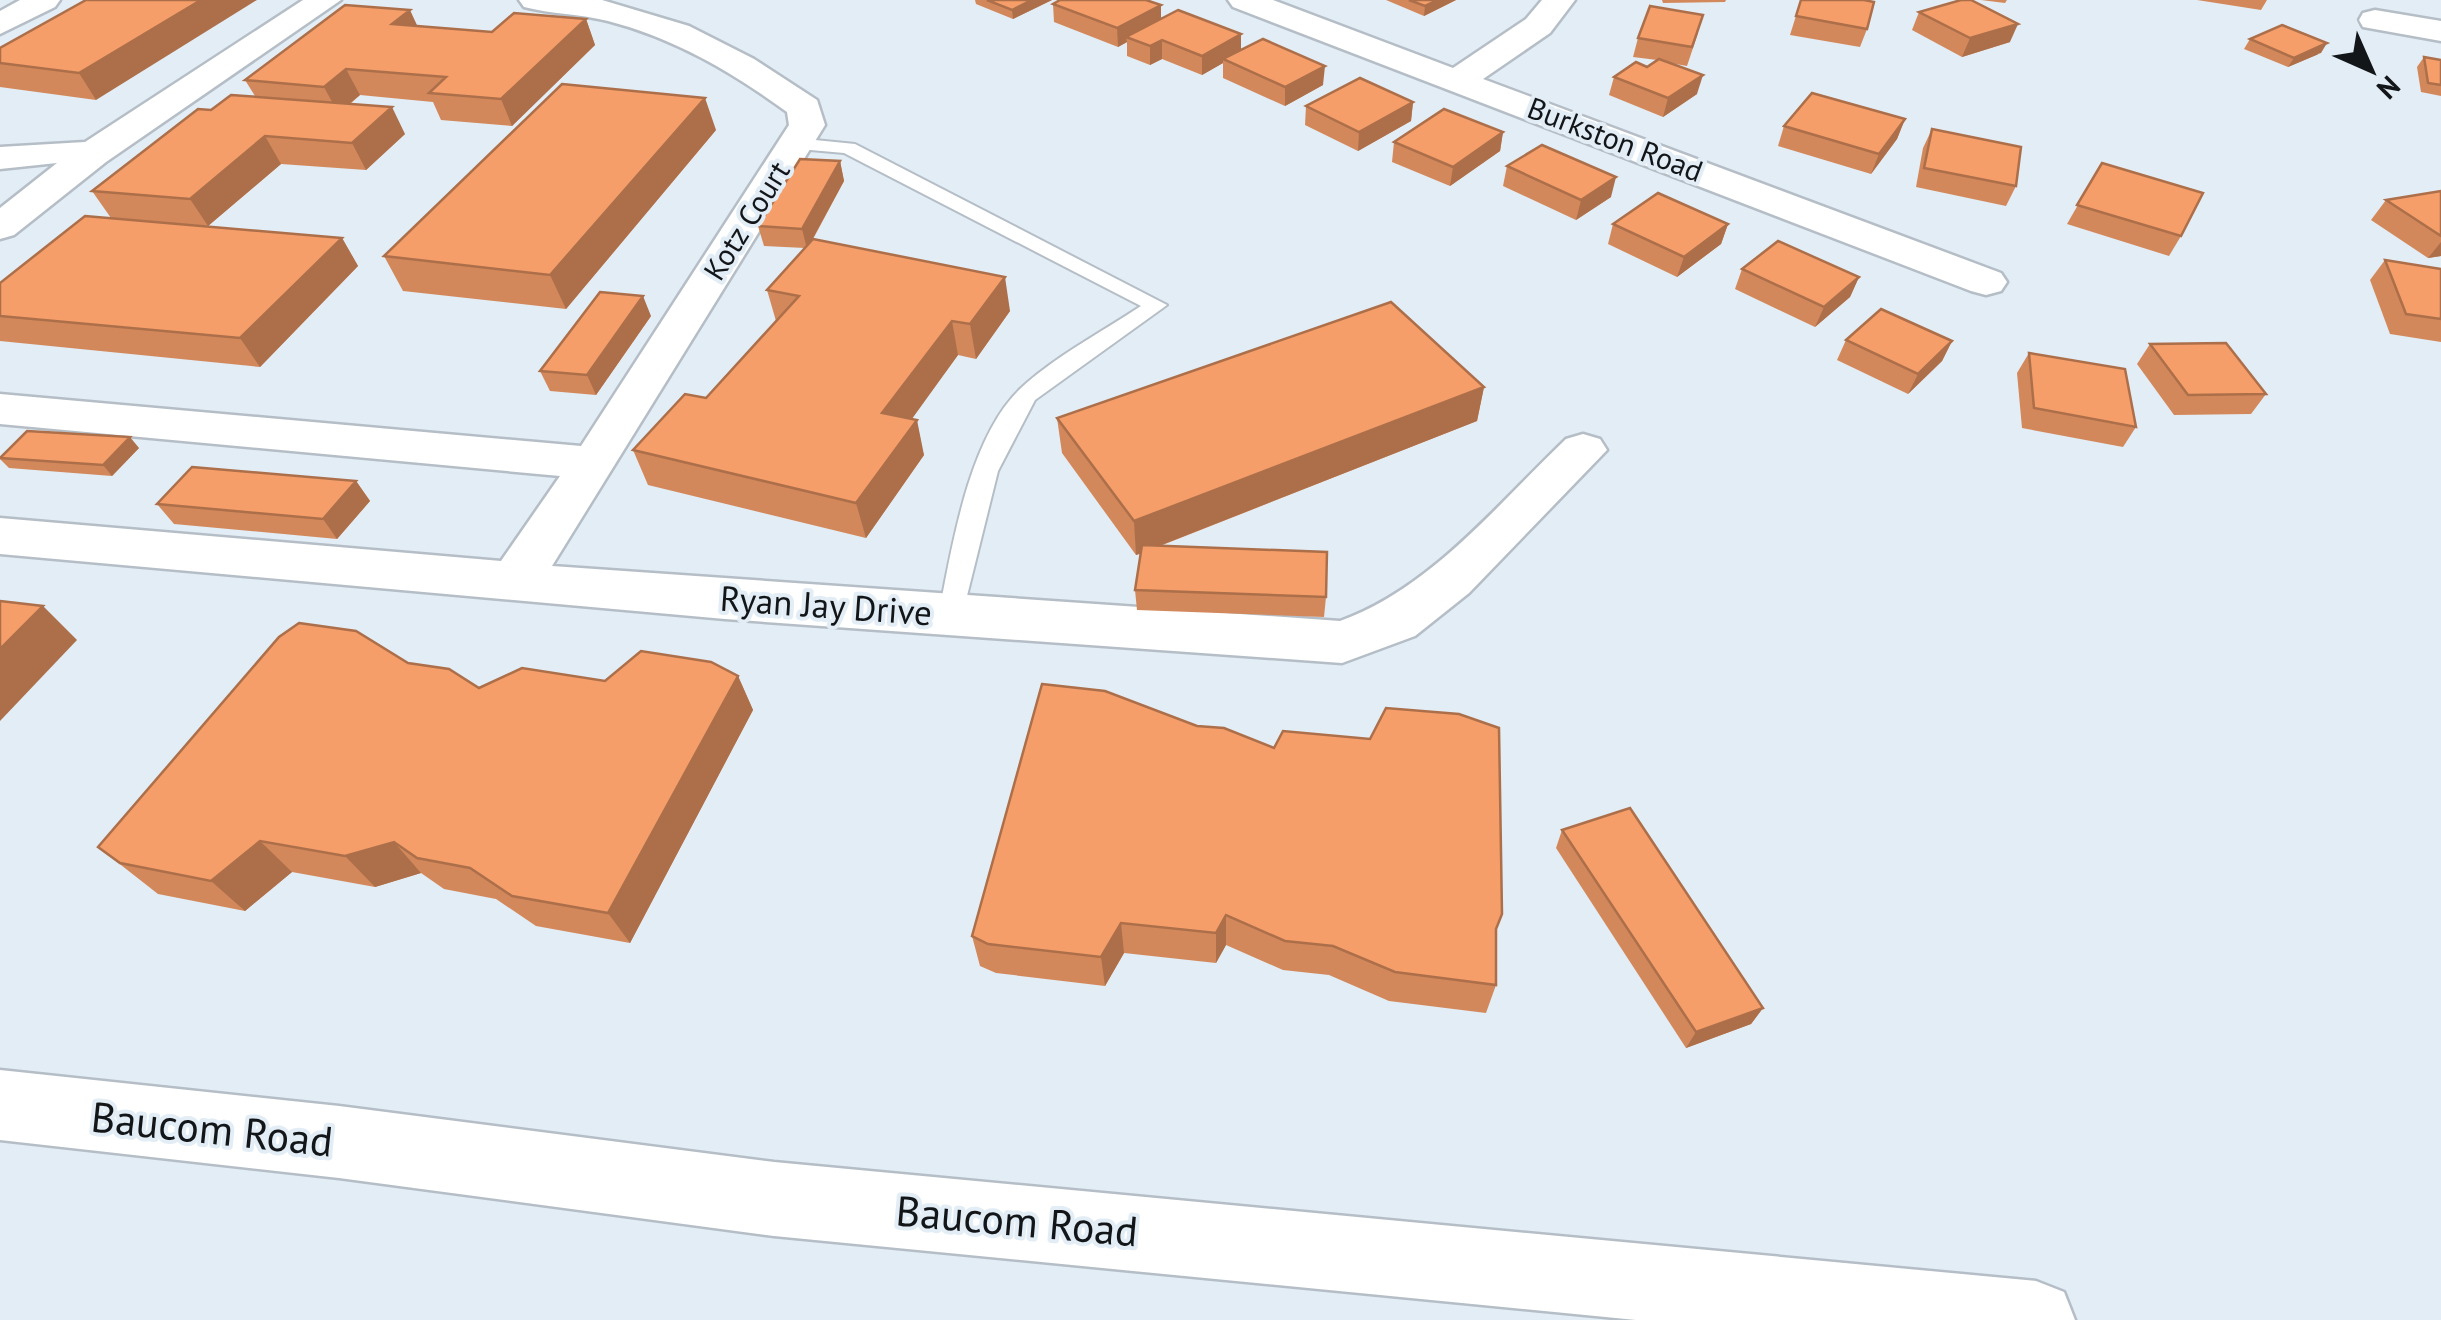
<svg xmlns="http://www.w3.org/2000/svg" width="2441" height="1320" font-family="'PT Sans',sans-serif">
<rect width="100%" height="100%" fill="#e3edf5"/>
<g fill="none" stroke-linecap="round" stroke-linejoin="round">
<defs>
<path id="lane" d="M795,138l60,6 312,161 -132,95 -37,71 -37,149 -9,3 -13,-10c13,-67 30,-175 81,-224 34,-32 82,-57 121,-83l-297,-153 -56,-5 -2,-4z"/>
<g id="street">
<polygon points="303,0 341,0 106,162 14,235 0,239 0,208 57,163 0,169 0,147 85,142"/>
<path d="M519,0h83l87,26 65,33 63,41 8,25 -273,441 788,55c90,-32 158,-117 226,-182l17,-5 17,5 7,11 -138,143 -54,43 -73,27 -617,-44 -725,-65v-36l501,43 59,-85 -560,-52v-30l581,52 208,-321 -2,-13c-55,-40 -113,-74 -179,-91 -28,-7 -57,-7 -84,-14z"/>
<polygon points="1228,0 1273,0 1453,68 1526,19 1542,0 1575,0 1550,33 1483,79 2001,273 2007,282 2001,291 1986,295 1971,291 1233,7"/>
<polygon points="2375,10 2441,21 2441,41 2363,27 2359,20 2363,13"/>
<polygon points="0,1070 339,1106 774,1162 2036,1281 2064,1292 2075,1320 1636,1320 774,1236 339,1178 0,1140"/>
</g>
<polygon id="secondary" points="20,0 60,0 55,7 0,34 0,11"/>
</defs>
<!-- lane casing -->
<use href="#lane" stroke="#b5bec6" stroke-width="4"/>
<!-- street casing -->
<use href="#street" stroke="#b5bec6" stroke-width="5"/>
<!-- secondary casing -->
<use href="#secondary" stroke="#b5bec6" stroke-width="5"/>
<!-- lane -->
<use href="#lane" fill="#fff" fill-rule="evenodd"/>
<!-- street -->
<use href="#street" fill="#fff" fill-rule="evenodd"/>
<!-- secondary -->
<use href="#secondary" fill="#fff" fill-rule="evenodd"/>
</g>
<!-- wall -->
<g fill="#d3885b">
<polygon points="86,0 96,100 0,87 0,48"/>
<polygon points="975,0 1052,0 1013,19 976,4"/>
<polygon points="1386,0 1456,0 1424,16"/>
<polygon points="1662,0 1726,0 1725,2 1663,3"/>
<polygon points="1801,0 1867,29 1860,47 1790,35"/>
<polygon points="1981,0 2007,0 2005,3"/>
<polygon points="2197,0 2267,0 2261,10"/>
<polygon points="1053,4 1161,5 1161,19 1323,85 1285,106 1223,78 1223,63 1202,75 1162,59 1150,65 1127,56 1127,42 1118,47 1054,22"/>
<polygon points="1919,12 2010,42 1962,57 1912,30"/>
<polygon points="586,19 595,45 512,126 441,120 433,102 360,95 350,104 405,134 366,170 281,164 208,226 111,218 92,191 211,110 255,96 245,80 417,26 492,32"/>
<polygon points="1698,33 1687,66 1670,63 1697,94 1663,117 1609,95 1614,77 1647,67 1657,60 1633,57 1638,38"/>
<polygon points="2250,39 2321,53 2288,67 2244,49"/>
<polygon points="2424,57 2441,60 2441,96 2421,92 2417,67"/>
<polygon points="1413,102 1411,121 1358,151 1305,125 1306,106"/>
<polygon points="1905,119 1897,139 1871,174 1778,146 1784,126"/>
<polygon points="1932,129 2016,186 2006,206 1916,187 1923,148"/>
<polygon points="716,130 566,309 403,291 384,256"/>
<polygon points="1503,132 1500,151 1450,186 1392,162 1394,142"/>
<polygon points="840,161 844,181 812,241 1010,311 976,359 958,355 911,419 924,455 866,538 648,485 633,450 706,398 776,321 767,290 805,248 764,246 758,226"/>
<polygon points="2102,163 2181,236 2169,256 2067,224"/>
<polygon points="1507,166 1611,197 1576,220 1503,186"/>
<polygon points="2441,191 2441,256 2428,258 2371,220 2386,200"/>
<polygon points="1613,224 1728,224 1721,244 1677,277 1608,244"/>
<polygon points="342,238 358,266 260,367 0,341 0,283"/>
<polygon points="2385,260 2441,269 2441,342 2390,334 2370,280"/>
<polygon points="1742,269 1859,277 1850,297 1815,327 1735,289"/>
<polygon points="651,316 596,395 550,391 540,371"/>
<polygon points="1846,340 1952,341 1942,361 1908,394 1837,360"/>
<polygon points="2150,344 2266,394 2251,414 2174,415 2137,364"/>
<polygon points="2029,353 2136,427 2123,447 2022,428 2017,373"/>
<polygon points="1484,387 1477,421 1160,546 1326,597 1324,617 1137,610 1135,590 1140,554 1136,555 1062,453 1057,418"/>
<polygon points="139,448 112,476 9,468 0,459 0,457"/>
<polygon points="356,481 370,501 337,539 174,524 157,504"/>
<polygon points="408,663 479,688 605,681 738,676 753,710 630,943 536,926 496,899 444,889 421,873 375,887 292,872 245,911 158,894 98,847"/>
<polygon points="1042,684 1496,933 1496,985 1486,1013 1389,1001 1329,975 1283,970 1226,945 1216,963 1124,953 1105,986 996,973 980,966 972,936"/>
<polygon points="1562,830 1763,1008 1751,1024 1686,1048 1556,848"/>
</g>
<!-- shaded-wall -->
<g fill="#ac6f4a">
<polygon points="201,0 257,0 96,100 79,73"/>
<polygon points="1032,0 1052,0 1013,19 1012,10"/>
<polygon points="1438,0 1456,0 1424,16 1425,6"/>
<polygon points="1161,5 1161,24 1126,37 1127,42 1118,47 1117,28"/>
<polygon points="410,10 422,36 392,24"/>
<polygon points="586,19 595,45 512,126 501,99"/>
<polygon points="2018,24 2010,42 1962,57 1970,38"/>
<polygon points="1241,34 1241,52 1223,59 1223,63 1202,75 1202,56"/>
<polygon points="1162,40 1162,59 1150,65 1150,46"/>
<polygon points="2327,43 2321,53 2288,67 2294,58"/>
<polygon points="1325,66 1323,85 1285,106 1285,87"/>
<polygon points="346,69 360,95 338,113 324,87"/>
<polygon points="1703,75 1697,94 1663,117 1668,98"/>
<polygon points="705,98 716,130 566,309 550,275"/>
<polygon points="1413,102 1411,121 1358,151 1359,132"/>
<polygon points="392,107 405,134 366,170 352,143"/>
<polygon points="1905,119 1897,139 1871,174 1879,154"/>
<polygon points="1503,132 1500,151 1450,186 1453,167"/>
<polygon points="265,136 281,164 208,226 190,199"/>
<polygon points="840,161 844,181 807,249 802,229"/>
<polygon points="1616,177 1611,197 1576,220 1581,200"/>
<polygon points="1728,224 1721,244 1677,277 1684,257"/>
<polygon points="342,238 358,266 260,367 240,338"/>
<polygon points="2441,242 2441,256 2428,258"/>
<polygon points="1005,277 1010,311 976,359 970,324"/>
<polygon points="1859,277 1850,297 1815,327 1824,307"/>
<polygon points="643,296 651,316 596,395 587,375"/>
<polygon points="952,321 958,355 891,448 882,413"/>
<polygon points="1952,341 1942,361 1908,394 1918,374"/>
<polygon points="1484,387 1477,421 1136,555 1134,521"/>
<polygon points="917,420 924,455 866,538 856,503"/>
<polygon points="130,437 139,448 112,476 103,465"/>
<polygon points="356,481 370,501 337,539 323,519"/>
<polygon points="43,606 77,640 0,721 0,649"/>
<polygon points="738,676 753,710 630,943 608,913"/>
<polygon points="260,841 292,872 245,911 211,881"/>
<polygon points="394,842 421,873 375,887 345,856"/>
<polygon points="1226,915 1226,945 1216,963 1216,933"/>
<polygon points="1121,923 1124,953 1105,986 1101,957"/>
<polygon points="1763,1008 1751,1024 1686,1048 1696,1032"/>
</g>
<!-- building -->
<g fill="#f59e6a" stroke="#ac6f4a" stroke-width="2.5">
<polygon points="86,0 201,0 79,73 0,63 0,48"/>
<polygon points="987,0 1032,0 1012,10"/>
<polygon points="1060,0 1146,0 1161,5 1117,28 1053,4"/>
<polygon points="1409,0 1438,0 1425,6"/>
<polygon points="1801,0 1864,0 1874,2 1867,29 1796,16"/>
<polygon points="1961,0 1971,0 2018,24 1970,38 1919,12"/>
<polygon points="345,5 410,10 392,24 492,32 514,13 586,19 501,99 429,93 446,77 346,69 324,87 245,80"/>
<polygon points="1650,6 1703,15 1692,47 1638,38"/>
<polygon points="1178,10 1241,34 1202,56 1162,40 1150,46 1126,37"/>
<polygon points="2282,25 2327,43 2294,58 2250,39"/>
<polygon points="1263,39 1325,66 1285,87 1223,59"/>
<polygon points="2424,57 2441,60 2441,85 2428,83"/>
<polygon points="1659,59 1703,75 1668,98 1614,77 1636,62 1647,67"/>
<polygon points="1360,78 1413,102 1359,132 1306,106"/>
<polygon points="562,84 705,98 550,275 384,256"/>
<polygon points="1812,93 1905,119 1879,154 1784,126"/>
<polygon points="231,95 392,107 352,143 265,136 190,199 92,191 198,109 211,110"/>
<polygon points="1444,109 1503,132 1453,167 1394,142"/>
<polygon points="1932,129 2021,147 2016,186 1924,168"/>
<polygon points="1542,145 1616,177 1581,200 1507,166"/>
<polygon points="800,159 840,161 802,229 758,226"/>
<polygon points="2102,163 2203,193 2181,236 2077,205"/>
<polygon points="2441,191 2441,236 2386,200"/>
<polygon points="1658,193 1728,224 1684,257 1613,224"/>
<polygon points="85,216 342,238 240,338 0,316 0,283"/>
<polygon points="813,239 1005,277 970,324 952,321 882,413 917,420 856,503 633,450 685,394 706,398 799,296 767,290"/>
<polygon points="1778,241 1859,277 1824,307 1742,269"/>
<polygon points="2385,260 2441,269 2441,319 2406,314"/>
<polygon points="600,292 643,296 587,375 540,371"/>
<polygon points="1391,302 1484,387 1134,521 1057,418"/>
<polygon points="1881,309 1952,341 1918,374 1846,340"/>
<polygon points="2226,343 2266,394 2188,395 2150,344"/>
<polygon points="2029,353 2125,369 2136,427 2034,408"/>
<polygon points="27,431 130,437 103,465 0,458"/>
<polygon points="192,467 356,481 323,519 157,504"/>
<polygon points="1142,545 1327,552 1326,597 1135,590"/>
<polygon points="0,601 43,606 0,649"/>
<polygon points="299,623 356,631 408,663 449,669 479,688 522,668 605,681 641,651 711,662 738,676 608,913 512,896 470,868 417,858 394,842 345,856 260,841 211,881 120,863 98,847 279,637"/>
<polygon points="1042,684 1105,691 1197,726 1224,728 1274,748 1283,731 1370,739 1386,708 1459,714 1499,728 1502,914 1496,929 1496,985 1395,972 1333,946 1285,941 1226,915 1216,933 1121,923 1101,957 988,944 972,936"/>
<polygon points="1630,808 1763,1008 1696,1032 1562,830"/>
</g>
<g text-anchor="middle" stroke-width="8" stroke-linejoin="round" paint-order="stroke">
<!-- far-street labels -->
<g font-size="30" fill="#131619" stroke="#e3edf5">
<text transform="translate(1615 140) rotate(21)" y="10">Burkston Road</text>
<text transform="translate(747 221) rotate(-58)" y="10">Kotz Court</text>
</g>
<!-- street labels -->
<g font-size="35" fill="#131619" stroke="#e3edf5">
<text transform="translate(826 606) rotate(4)" y="12">Ryan Jay Drive</text>
</g>
<!-- near-street labels -->
<g font-size="42" fill="#131619" stroke="#e3edf5">
<text transform="translate(212 1129) rotate(6)" y="15">Baucom Road</text>
<text transform="translate(1017 1221) rotate(5)" y="15">Baucom Road</text>
</g>
</g>
<!-- north arrow -->
<g transform="translate(2371 70) rotate(135)" stroke="#e3edf5" stroke-width="8" paint-order="stroke">
<path d="M0-8L18 38L0 25L-18 38Z" fill="#131619"/>
<text y="-15" font-size="28" font-weight="bold" text-anchor="middle" fill="#131619">N</text>
</g>
</svg>
